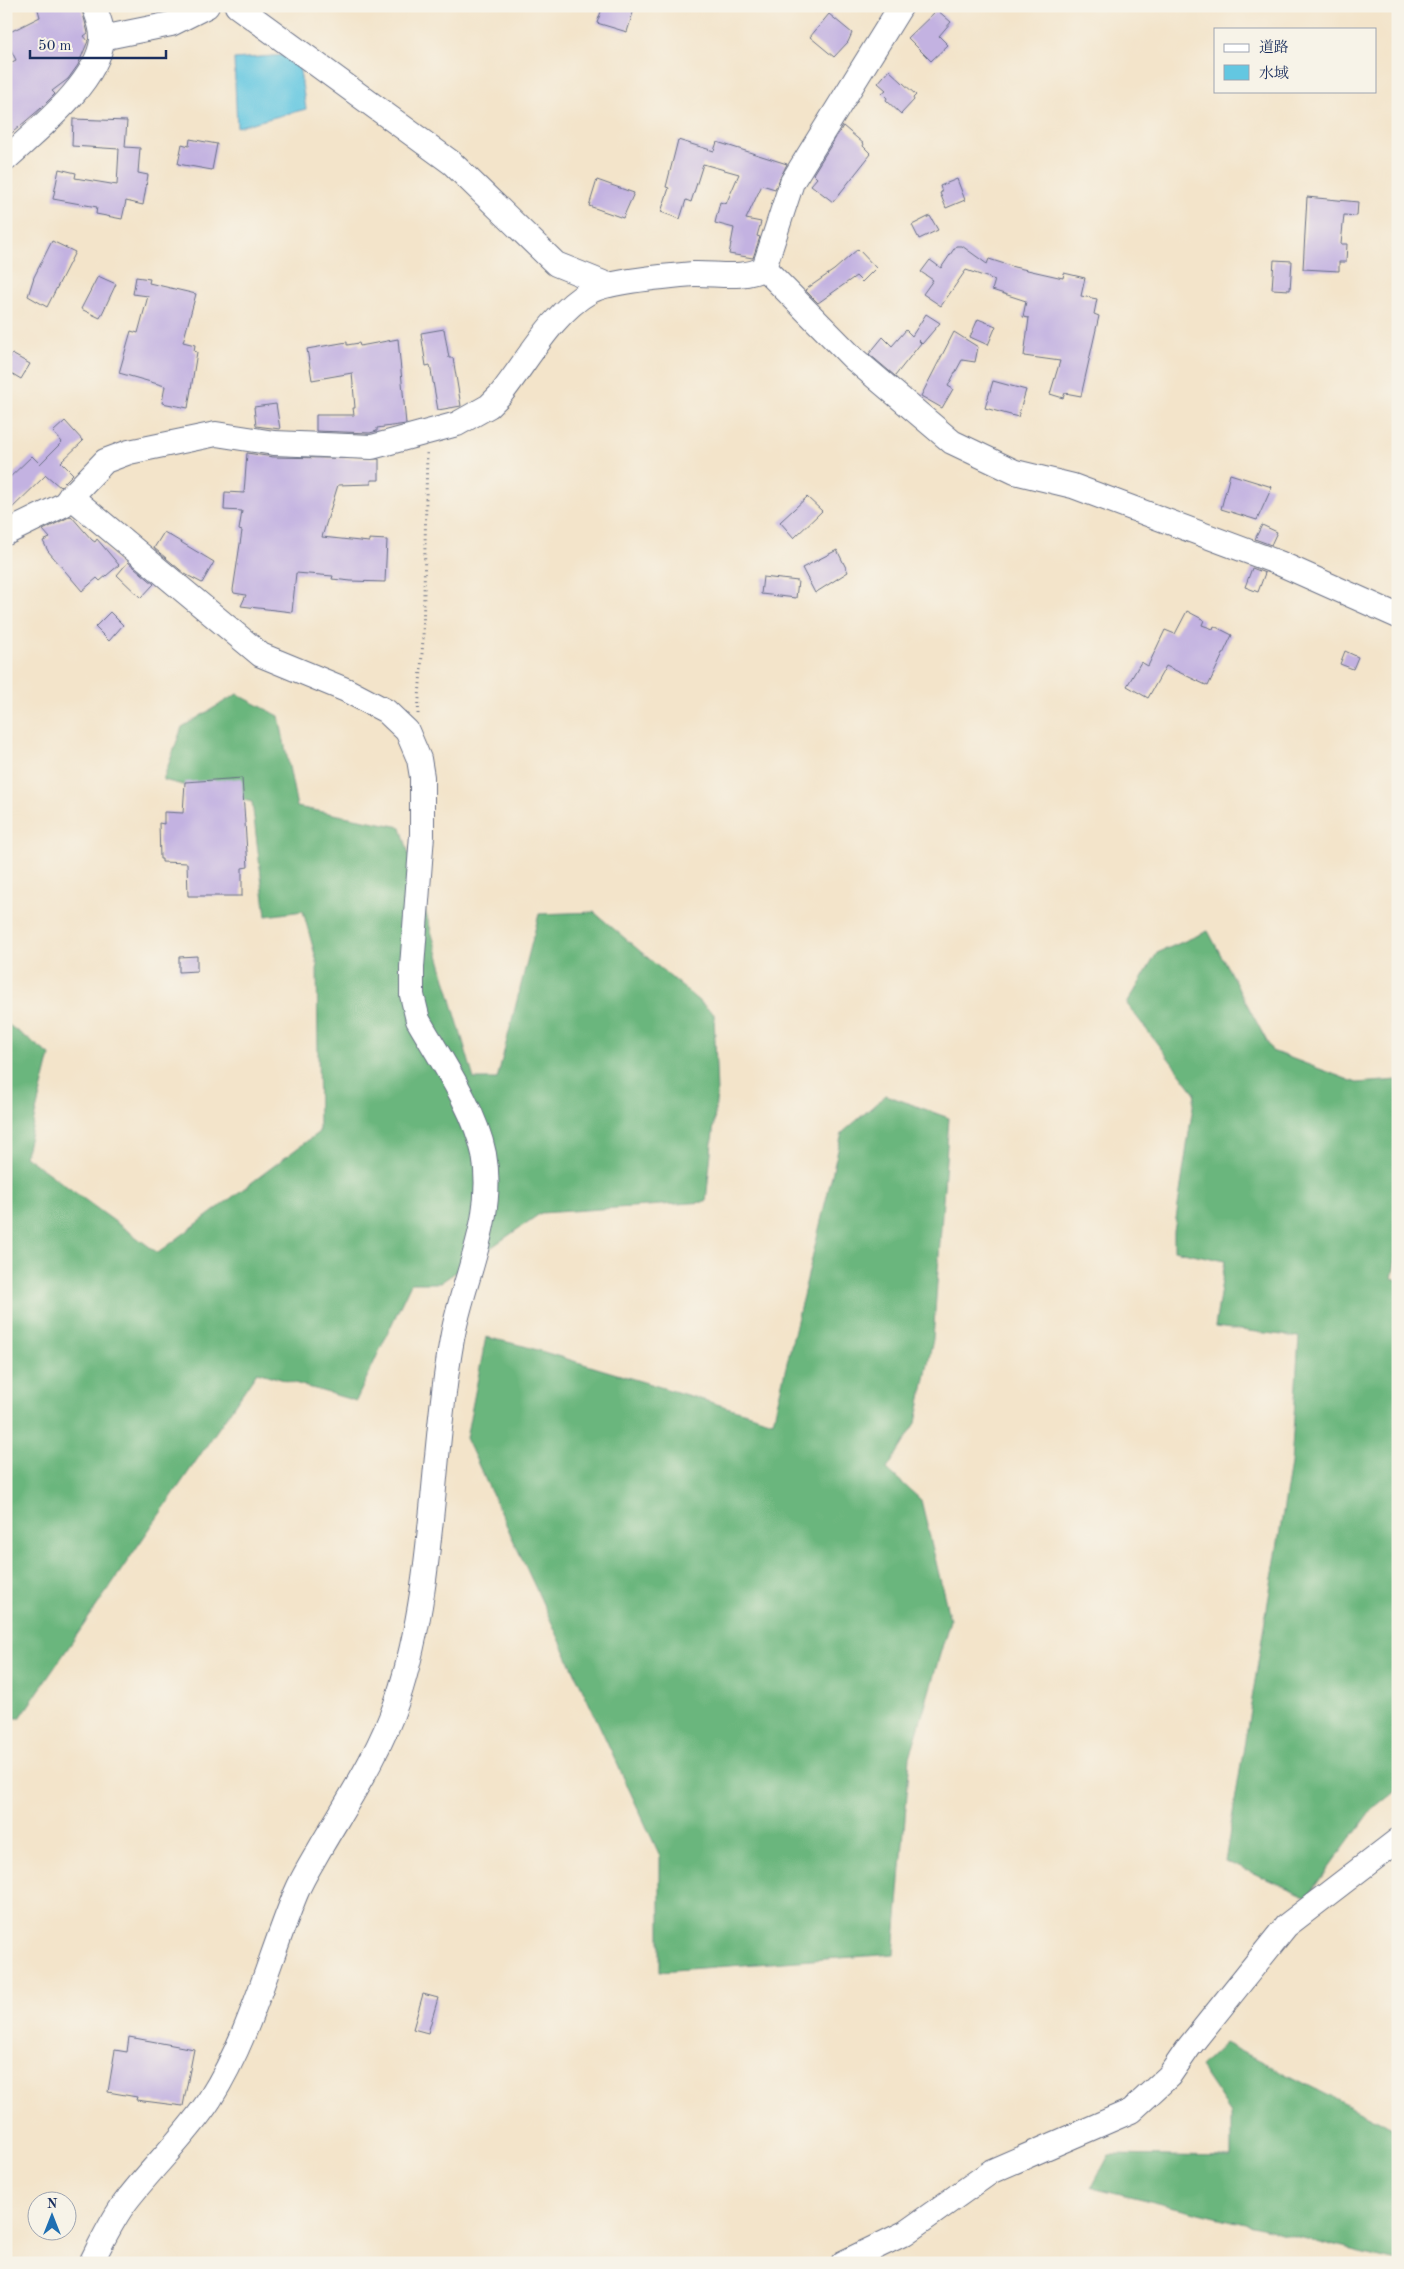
<svg xmlns="http://www.w3.org/2000/svg" width="1404" height="2269" font-family="'Old Standard TT','Noto Serif JP',serif">
<rect width="100%" height="100%" fill="#f7f3e8"/>
<filter id="ink" filterUnits="userSpaceOnUse"><feTurbulence type="fractalNoise" baseFrequency=".02" numOctaves="2"/><feDisplacementMap in="SourceGraphic" scale="10" xChannelSelector="R" yChannelSelector="G"/><feConvolveMatrix kernelMatrix="1 2 1 2 8 2 1 2 1" color-interpolation-filters="sRGB"/></filter>
<filter id="wash" filterUnits="userSpaceOnUse"><feTurbulence type="fractalNoise" baseFrequency=".0096" numOctaves="4" result="noise"/><feDisplacementMap in="SourceGraphic" scale="20" xChannelSelector="R" yChannelSelector="G"/><feGaussianBlur stdDeviation="1.12" result="paint"/><feColorMatrix in="noise" values="0 0 0 0 0 0 0 0 0 0 0 0 0 0 0 0 0 1.4 0 .05"/><feComposite in="paint" operator="in"/></filter>
<g filter="url(#wash)">
<rect width="100%" height="100%" fill="#f3e4ca"/>
<!-- forest -->
<g fill="#6bb67d" stroke="#43726e">
<polygon points="237,694 279,716 297,807 401,827 474,1079 497,1079 539,914 594,912 714,1014 717,1093 706,1202 541,1213 440,1283 411,1283 356,1401 257,1372 20,1718 6,1718 6,1023 50,1055 25,1156 158,1253 319,1132 317,962 303,911 266,916 252,802 163,780 182,727"/>
<polygon points="1208,931 1272,1051 1357,1083 1398,1080 1398,1248 1392,1278 1398,1280 1398,1788 1371,1810 1308,1897 1225,1861 1291,1464 1299,1337 1215,1327 1225,1261 1174,1250 1174,1232 1195,1093 1127,1004 1157,953"/>
<polygon points="886,1095 949,1118 933,1339 916,1423 887,1469 921,1500 950,1620 910,1757 894,1954 660,1971 660,1856 466,1438 486,1337 524,1346 773,1421 842,1133"/>
<polygon points="1225,2043 1398,2131 1398,2261 1092,2187 1109,2155 1231,2157 1231,2113 1200,2067"/>
</g>
<!-- water -->
<polygon fill="#63c7e1" stroke="#3f7ba0" points="286,55 299,65 306,109 237,127 234,59"/>
<g id="blocks">
<!-- building -->
<g fill="#c3b2e1">
<polygon points="37,6 81,6 88,33 84,36 88,41 78,65 68,79 52,91 55,94 40,109 6,138 6,65 16,60 6,40 6,34 40,17"/>
<polygon points="603,6 635,6 627,32 597,23"/>
<polygon points="937,10 951,22 939,36 948,45 931,61 908,38"/>
<polygon points="829,14 852,33 848,42 834,57 810,37"/>
<polygon points="889,70 916,95 913,98 914,100 901,114 886,100 887,98 882,93 886,90 878,83"/>
<polygon points="73,119 127,121 125,147 140,148 138,173 148,175 143,205 126,201 122,219 96,214 97,207 53,199 59,169 76,173 75,178 117,185 119,149 72,146"/>
<polygon points="843,126 864,144 863,146 871,154 833,202 811,185 817,178 813,174"/>
<polygon points="190,139 217,144 212,170 178,164 182,144 189,146"/>
<polygon points="678,140 714,151 717,142 787,164 775,189 762,185 746,219 761,222 757,236 760,237 753,258 729,254 734,228 715,223 720,202 726,204 739,174 703,164 691,202 686,200 680,219 661,212 669,188 666,187"/>
<polygon points="957,179 965,200 946,208 940,193 942,192 940,186"/>
<polygon points="597,180 634,193 623,218 589,206"/>
<polygon points="1307,197 1358,202 1357,216 1344,215 1341,244 1347,244 1346,262 1339,262 1339,271 1303,269"/>
<polygon points="930,216 938,230 919,239 912,225"/>
<polygon points="52,241 75,252 47,307 28,296 34,277"/>
<polygon points="956,246 962,246 987,264 989,259 1014,267 1063,278 1064,273 1085,278 1081,296 1097,299 1094,314 1099,316 1081,396 1065,393 1063,398 1050,394 1060,361 1024,356 1029,318 1023,317 1026,301 992,290 995,280 966,270 941,306 923,294 933,280 921,272 930,260 941,268"/>
<polygon points="858,249 876,268 862,282 856,276 818,303 805,290 834,270"/>
<polygon points="1274,260 1292,261 1290,290 1272,289"/>
<polygon points="98,276 116,284 100,318 81,309"/>
<polygon points="136,277 150,279 149,283 196,294 183,342 195,345 194,351 197,352 188,408 162,403 165,386 119,373 131,331 138,333 148,296 133,294"/>
<polygon points="926,314 940,323 922,344 918,340 921,343 895,376 869,354 883,337 892,346 906,330 912,336"/>
<polygon points="978,319 996,326 988,345 970,337"/>
<polygon points="444,329 449,358 453,358 461,406 438,410 430,365 426,366 421,333"/>
<polygon points="954,332 978,347 975,362 962,360 948,386 953,389 942,408 921,396"/>
<polygon points="398,339 406,424 377,428 377,431 370,433 316,431 316,415 354,415 353,408 355,408 352,373 312,380 307,349 347,342 347,345 359,343 360,346"/>
<polygon points="12,354 30,364 21,379 6,370 6,364"/>
<polygon points="993,381 1026,390 1018,417 985,408"/>
<polygon points="276,404 280,429 256,426 254,407"/>
<polygon points="65,421 83,441 61,462 73,474 60,487 46,475 6,514 6,481 32,456 40,464 62,442 53,432"/>
<polygon points="247,453 273,457 379,459 379,480 371,480 371,484 338,485 322,537 369,542 369,539 387,540 385,582 351,581 332,579 333,576 296,573 292,612 241,606 246,595 234,593 233,590 242,531 239,530 242,511 224,510 225,492 244,493"/>
<polygon points="1230,474 1272,487 1257,520 1221,509"/>
<polygon points="807,497 822,511 794,538 780,522"/>
<polygon points="71,516 92,540 95,542 97,539 119,565 100,581 97,578 82,591 48,551 43,541 50,538 43,530"/>
<polygon points="1262,525 1277,532 1271,545 1255,539"/>
<polygon points="164,532 214,562 202,583 185,574 154,548"/>
<polygon points="837,550 848,572 815,593 802,568"/>
<polygon points="128,562 154,584 141,598 117,575"/>
<polygon points="1252,568 1265,573 1258,592 1245,587"/>
<polygon points="763,577 798,581 796,598 761,594"/>
<polygon points="1187,611 1204,620 1202,625 1213,629 1214,626 1232,635 1208,686 1166,666 1148,698 1127,686 1141,662 1148,666 1165,630 1175,634"/>
<polygon points="110,612 123,625 109,641 95,627"/>
<polygon points="1345,651 1358,657 1353,669 1340,664"/>
<polygon points="242,778 248,867 242,868 242,896 188,896 187,863 162,862 162,859 160,859 159,823 164,824 164,812 183,813 185,782"/>
<polygon points="197,956 197,971 179,972 179,957"/>
<polygon points="423,1994 438,1998 428,2033 413,2029"/>
<polygon points="129,2037 194,2049 183,2106 136,2100 137,2097 108,2092 115,2050 127,2052"/>
</g>
</g>
</g>
<g filter="url(#ink)">
<use href="#blocks" fill-opacity="0" stroke="#676e84" stroke-width="1"/>
<g fill="none" stroke-linecap="round" stroke-linejoin="round">
<defs>
<g id="minor">
<polyline points="237,6 452,163 556,264 608,285"/>
<polyline points="102,38 171,24 207,6"/>
<path d="M6,159c30,-28 92,-77 96,-119 1,-12 -4,-23 -8,-34"/>
<polyline points="764,268 853,358 952,442 1015,472 1073,486 1279,563 1398,616"/>
<path d="M70,496l191,159 85,35 40,21 21,20 12,28 3,18v58l-10,132v28l6,25c23,40 57,89 66,134 12,65 -21,123 -32,185 -22,120 -16,245 -55,362 -17,51 -48,98 -75,144 -9,16 -19,31 -26,48 -28,68 -46,143 -86,206 -23,36 -60,70 -86,105 -13,18 -23,39 -33,59"/>
<path d="M6,533l57,-28 42,-44 24,-9 87,-18 58,9 98,4 85,-23 32,-18 12,-12c27,-34 51,-81 90,-103 18,-10 79,-15 102,-17 23,-1 50,6 71,-6l28,-86 109,-176"/>
<polyline points="843,2263 905,2233 992,2171 1131,2111 1169,2076 1189,2047 1286,1926 1398,1840"/>
</g>
</defs>
<!-- minor casing -->
<use href="#minor" stroke="#676e84" stroke-width="26"/>
<!-- path -->
<polyline stroke="#676e84" stroke-width="3" stroke-dasharray="1 4" stroke-linecap="butt" points="418,714 423,639 427,453"/>
<!-- minor -->
<use href="#minor" stroke="#fff" stroke-width="24"/>
</g>
</g>
<!-- margin -->
<rect width="1404" height="2269" fill="none" stroke="#f7f3e8" stroke-width="25"/>
<!-- legend -->
<rect x="1214" y="28" width="162" height="65" fill="#f7f3e8" stroke="#9fa5b1"/>
<rect x="1224" y="44" width="25" height="8" fill="#ffffff" stroke="#9fa5b1"/>
<text x="1259" y="52" font-size="15" fill="#1b2f5e">道路</text>
<rect x="1224" y="65" width="25" height="15" fill="#63c7e1" stroke="#9fa5b1"/>
<text x="1259" y="78" font-size="15" fill="#1b2f5e">水域</text>
<!-- north arrow -->
<g transform="translate(52 2216)"><circle r="24" fill="#f7f3e8" stroke="#9fa5b1"/>
<path d="M0-4L9 19L0 12L-9 19Z" fill="#1f6fb2"/>
<text y="-8" font-size="14" font-weight="bold" text-anchor="middle" fill="#1b2f5e">N</text>
</g>
<!-- scale -->
<path d="M30 50v8h136v-8" fill="none" stroke="#1b2f5e" stroke-width="2.5"/>
<text x="38" y="50" font-size="15" fill="#1b2f5e" stroke="#f7f3e8" stroke-width="4" paint-order="stroke">50 m</text>
</svg>
